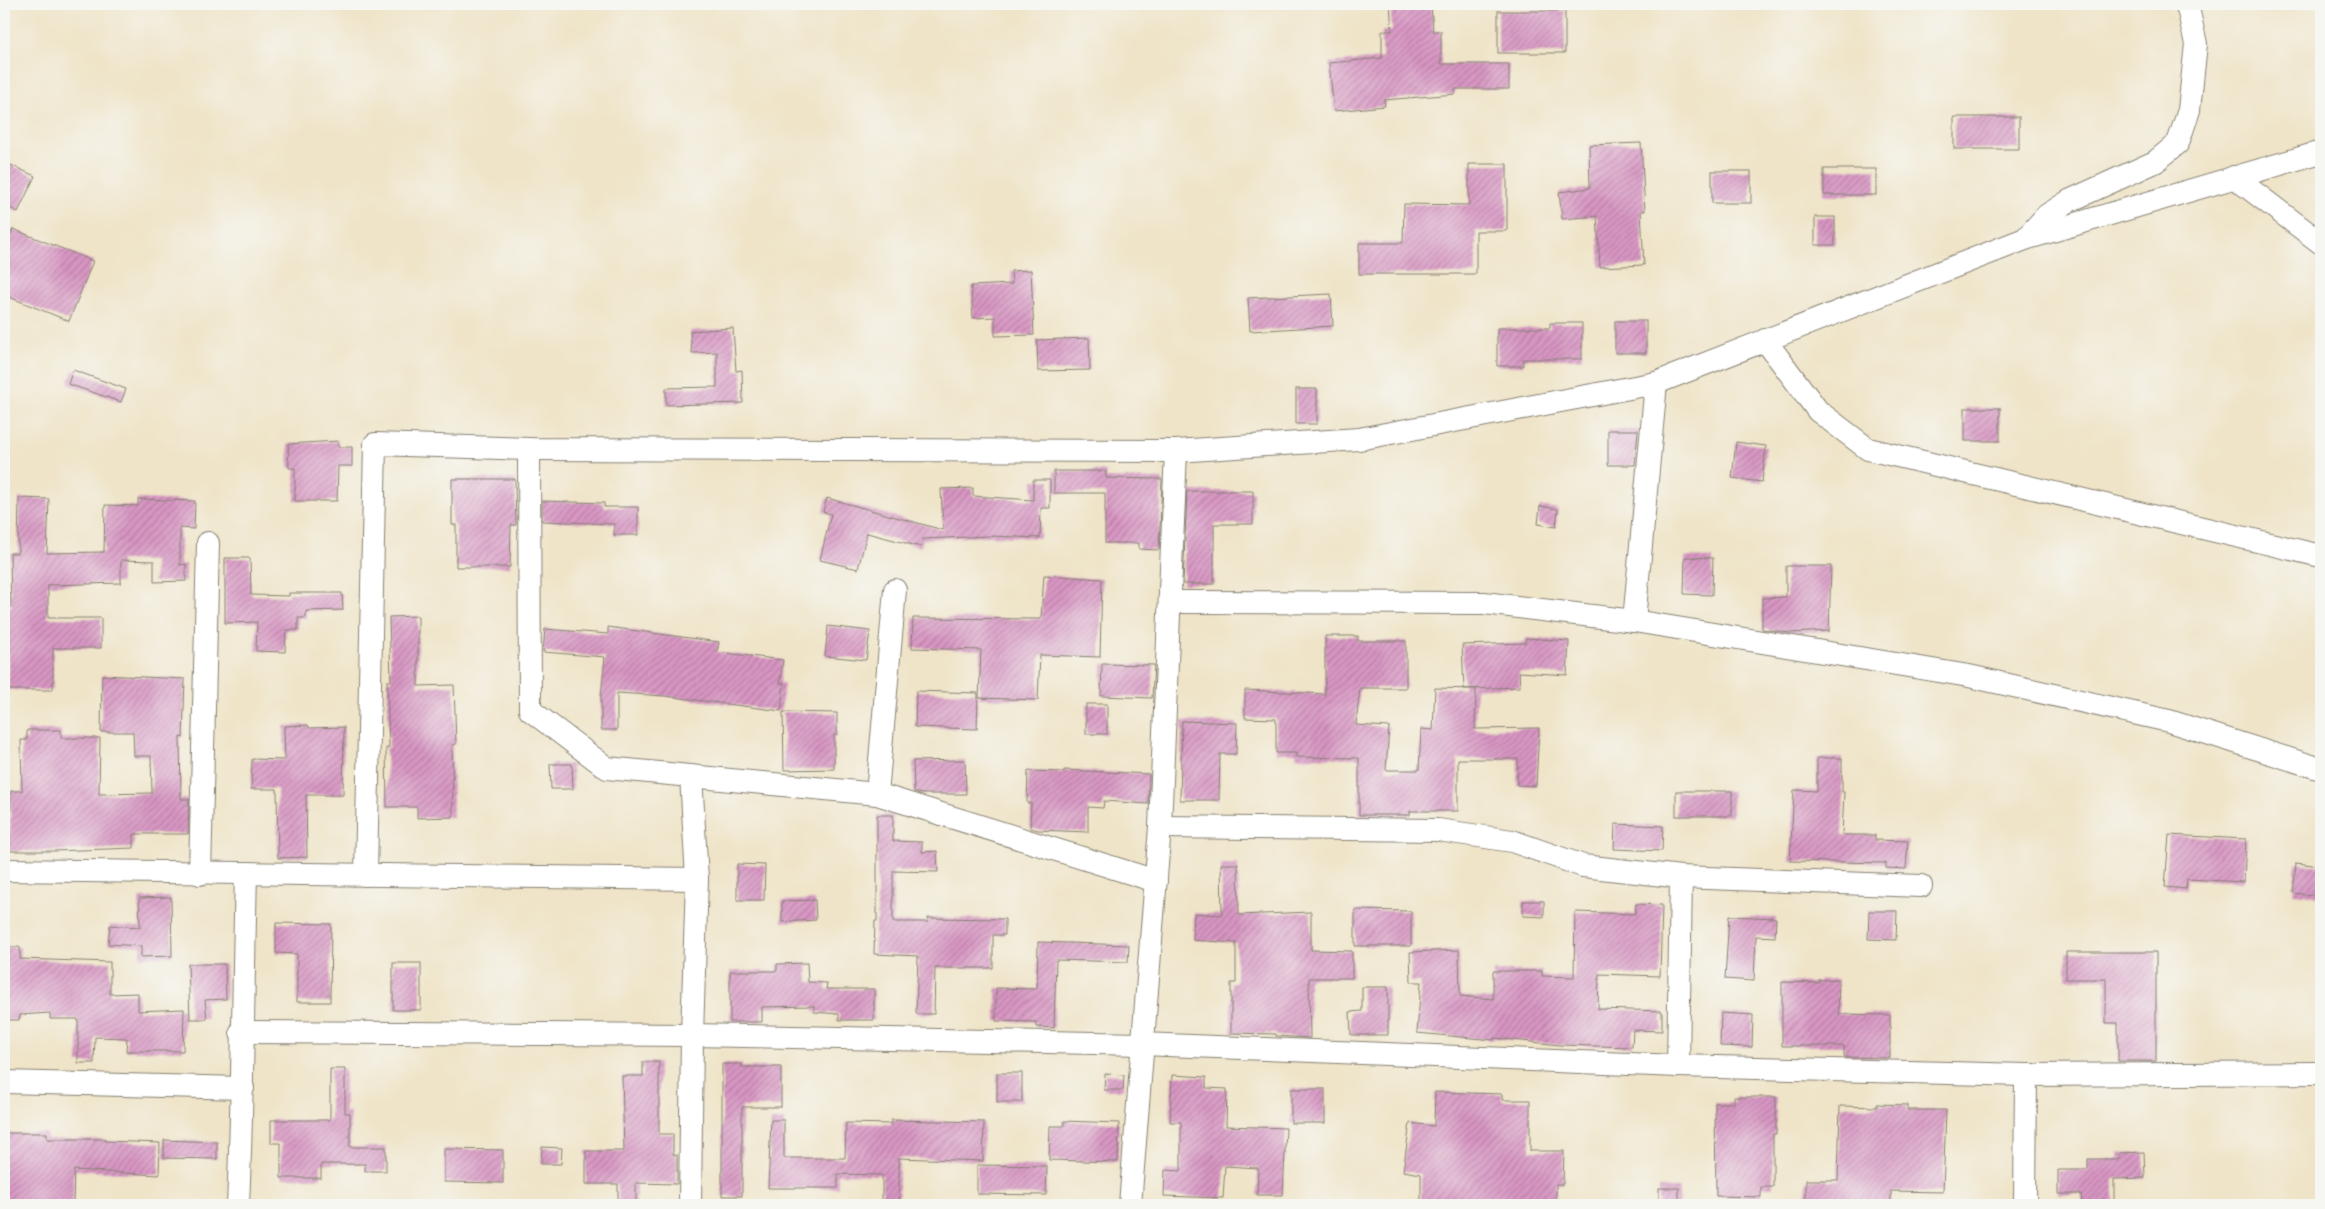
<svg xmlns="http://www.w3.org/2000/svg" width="2325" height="1209" font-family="'Indie Flower',sans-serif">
<defs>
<pattern id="building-hatch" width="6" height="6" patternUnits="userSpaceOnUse" patternTransform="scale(1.25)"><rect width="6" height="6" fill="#d997c4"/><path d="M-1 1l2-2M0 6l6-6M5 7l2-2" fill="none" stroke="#af7a9e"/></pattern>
</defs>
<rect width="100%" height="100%" fill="#f6f6f2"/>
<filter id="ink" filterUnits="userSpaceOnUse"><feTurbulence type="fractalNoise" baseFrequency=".02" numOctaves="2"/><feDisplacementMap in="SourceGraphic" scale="10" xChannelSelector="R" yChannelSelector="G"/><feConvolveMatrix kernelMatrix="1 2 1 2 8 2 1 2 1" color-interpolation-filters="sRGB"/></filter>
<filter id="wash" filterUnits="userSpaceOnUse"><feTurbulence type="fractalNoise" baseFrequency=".0096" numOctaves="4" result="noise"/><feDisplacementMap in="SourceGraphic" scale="20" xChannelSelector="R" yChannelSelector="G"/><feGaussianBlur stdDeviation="1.12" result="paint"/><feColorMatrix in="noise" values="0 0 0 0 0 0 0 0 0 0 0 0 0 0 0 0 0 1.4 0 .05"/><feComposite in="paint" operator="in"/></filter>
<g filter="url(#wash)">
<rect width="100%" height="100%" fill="#efe4c8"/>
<g id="blocks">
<!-- building -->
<g fill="url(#building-hatch)">
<polygon points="1390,4 1431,4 1433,31 1441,31 1441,64 1509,64 1509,89 1455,89 1455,94 1384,100 1385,106 1334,111 1329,63 1382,58 1382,31 1392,31"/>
<rect x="1498" y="11" width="67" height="42"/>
<rect x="1954" y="117" width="65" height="32"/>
<polygon points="1641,143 1645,211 1641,211 1644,265 1600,267 1597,216 1562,219 1559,192 1590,188 1589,145"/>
<polygon points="4,162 35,176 18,212 4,205"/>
<polygon points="1469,164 1507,164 1507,231 1476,231 1476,274 1359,274 1359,243 1403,243 1404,204 1469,205"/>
<rect x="1824" y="169" width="52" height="26"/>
<rect x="1712" y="171" width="39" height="32"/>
<rect x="1815" y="217" width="20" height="28"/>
<polygon points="13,229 93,261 69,321 4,295 4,251"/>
<polygon points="1031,270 1034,335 995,336 995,317 973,318 971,286 1012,284 1011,271"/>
<polygon points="1331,294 1333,326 1250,331 1248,298"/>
<rect x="1615" y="321" width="31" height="32"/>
<polygon points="1550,323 1582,323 1582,359 1523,359 1523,366 1497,366 1497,328 1550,328"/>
<polygon points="733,328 736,371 742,370 743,403 666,405 666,388 717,387 717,352 692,353 690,331"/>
<polygon points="1089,338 1090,370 1038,371 1037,340"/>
<polygon points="73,370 126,389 121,402 68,384"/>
<rect x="1296" y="389" width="21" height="35"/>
<rect x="1965" y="408" width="35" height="33"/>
<polygon points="1608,430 1638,430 1635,465 1608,465"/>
<polygon points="338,441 338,447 352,447 352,466 338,466 337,501 295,501 295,468 289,468 288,444"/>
<polygon points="1736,442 1766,446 1762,482 1732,478"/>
<polygon points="1054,471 1106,471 1106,478 1162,479 1159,550 1139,549 1139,543 1105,543 1105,493 1054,493"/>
<polygon points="452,479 515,479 516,525 511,525 510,567 456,567 456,525 452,525"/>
<polygon points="1033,480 1050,480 1050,508 1041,508 1040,538 990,536 923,539 921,547 867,533 858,569 820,560 831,514 823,512 827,498 943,530 941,489 973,488 973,496 1033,500"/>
<polygon points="1187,491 1253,491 1253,524 1214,524 1214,584 1183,584"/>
<polygon points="19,498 49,499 47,553 104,552 105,505 138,506 138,499 195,501 194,529 180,528 180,565 186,564 186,581 154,582 154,561 121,560 121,583 48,585 48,618 101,618 101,648 53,648 53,690 9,690 6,607 11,607 10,553 18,553"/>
<polygon points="542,501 604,503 604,507 638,507 638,535 614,535 614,524 542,521"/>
<polygon points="1540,506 1558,509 1556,527 1538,524"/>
<polygon points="1685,557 1713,558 1712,595 1684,594"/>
<polygon points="225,558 250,558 251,595 289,596 289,593 342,593 343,610 306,611 306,618 298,618 298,630 286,630 285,652 256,651 257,622 225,623"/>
<polygon points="1786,566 1831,566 1829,631 1790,633 1762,629 1762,598 1786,597"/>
<polygon points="1044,575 1102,579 1100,657 1040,655 1038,700 979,698 981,650 912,648 913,618 1041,619"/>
<polygon points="418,616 418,686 454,685 456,744 452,745 453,817 417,818 417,807 387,807 386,748 389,748 387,681 391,681 389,617"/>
<polygon points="828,626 870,631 866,660 825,656"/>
<polygon points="608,627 719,642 717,652 783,660 780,683 784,683 781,711 665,696 617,693 617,730 601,730 601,696 605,657 543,652 545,629 608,634"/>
<polygon points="1325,636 1358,636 1358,641 1406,641 1406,688 1360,688 1356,725 1389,727 1386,770 1419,770 1421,729 1433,730 1435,688 1476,689 1475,729 1539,728 1536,786 1517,785 1518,759 1458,759 1458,811 1410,811 1410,815 1359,815 1359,758 1296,757 1296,753 1276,753 1276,719 1245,718 1245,690 1325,694"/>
<polygon points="1526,638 1569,641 1567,675 1519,672 1520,687 1464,689 1462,645 1525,643"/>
<polygon points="1102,664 1154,665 1152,698 1101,696"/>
<polygon points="102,675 185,679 183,738 180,737 181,799 189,799 188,834 134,834 134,848 54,851 5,851 5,834 10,834 11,791 22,791 21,740 27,740 27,730 61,730 61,738 100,738 99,794 152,793 151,756 134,756 133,732 101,732"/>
<polygon points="916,691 978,693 977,729 915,727"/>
<rect x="1086" y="704" width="21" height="30"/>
<polygon points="783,712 837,713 837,735 834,735 834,769 784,770"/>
<polygon points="1182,721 1237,723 1236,754 1220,754 1219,800 1180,800"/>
<polygon points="308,725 309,728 344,727 343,795 306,795 307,857 278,858 277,789 251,789 252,759 285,760 284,726"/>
<polygon points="1817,758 1842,758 1842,792 1844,792 1842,835 1875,835 1875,840 1908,841 1906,869 1886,868 1886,863 1790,861 1794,790 1817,791"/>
<polygon points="965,760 966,794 922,794 914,792 913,761"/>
<polygon points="550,764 572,764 573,789 551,789"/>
<polygon points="1064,770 1149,774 1148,804 1104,801 1103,808 1088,807 1088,832 1038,830 1030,828 1031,803 1027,803 1028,771 1064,772"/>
<rect x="1676" y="791" width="56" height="25"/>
<polygon points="877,815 893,815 893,841 922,842 922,852 937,851 938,872 893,871 893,922 928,922 928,918 1005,919 1005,935 993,935 993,968 935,968 934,1014 916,1014 918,956 874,954 875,921 877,921"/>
<polygon points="1615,824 1663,826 1662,851 1614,849"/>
<polygon points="2169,835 2246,839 2244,882 2187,879 2186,889 2165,887"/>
<polygon points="2296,863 2321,866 2321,896 2293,893"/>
<polygon points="737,864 765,865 764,900 737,900"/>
<polygon points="1221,864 1238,864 1239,915 1311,912 1311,950 1352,951 1352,978 1309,978 1310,1038 1276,1036 1276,1034 1231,1033 1231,983 1236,983 1236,943 1193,940 1194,913 1222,915"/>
<polygon points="171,897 172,956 141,957 141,946 108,944 110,925 140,927 139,898"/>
<polygon points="815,900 816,920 782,922 782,901"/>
<polygon points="1523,901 1544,901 1544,917 1523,916"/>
<polygon points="1636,904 1662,905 1660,976 1599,974 1598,1009 1662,1011 1662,1031 1633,1030 1632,1047 1560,1045 1494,1038 1494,1040 1417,1033 1421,982 1411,982 1410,952 1459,950 1460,996 1493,999 1493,971 1542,971 1542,976 1574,977 1575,912 1635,914"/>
<polygon points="1355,910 1411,911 1411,946 1355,946"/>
<polygon points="1869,911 1897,911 1896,940 1868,939"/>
<polygon points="1729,916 1776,918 1775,937 1756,936 1754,981 1725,979"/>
<polygon points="276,923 331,924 330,1002 297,1002 297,954 276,953"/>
<polygon points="1038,942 1129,945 1128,962 1056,960 1054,1028 1036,1027 1036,1022 996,1021 996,988 1037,989"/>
<polygon points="4,947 20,947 20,959 110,962 110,994 138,993 138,1011 184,1009 183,1051 126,1051 127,1038 95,1037 94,1063 78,1063 78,1019 50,1019 50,1013 20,1015 19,1020 4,1020"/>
<polygon points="2066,952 2156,952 2156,1061 2118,1061 2118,1023 2106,1023 2106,979 2066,979"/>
<rect x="393" y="963" width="28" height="47"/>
<polygon points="807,963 808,982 827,983 826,989 874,989 874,1020 839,1020 839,1014 814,1012 814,1006 762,1007 762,1022 730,1022 730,971 777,971 777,964"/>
<polygon points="188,964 225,964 226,999 205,1000 207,1019 190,1019"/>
<polygon points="1838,979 1839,1014 1890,1015 1890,1058 1844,1057 1844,1046 1782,1046 1782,982 1819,983 1819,980"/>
<polygon points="1362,987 1388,987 1388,1035 1351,1035 1350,1012 1362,1011"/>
<polygon points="1721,1013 1753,1015 1752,1047 1720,1046"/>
<polygon points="643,1062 659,1062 659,1134 673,1134 673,1155 677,1155 677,1184 636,1183 636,1205 618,1205 618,1184 586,1184 586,1151 624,1151 622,1076 643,1076"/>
<polygon points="722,1064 742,1064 742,1067 781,1067 781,1107 742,1107 742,1196 722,1196"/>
<polygon points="330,1069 345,1069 345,1113 350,1113 350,1147 386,1147 386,1171 365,1171 365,1164 321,1164 321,1178 281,1178 281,1143 271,1143 271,1120 330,1120"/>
<rect x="997" y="1073" width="25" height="29"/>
<polygon points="1105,1074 1124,1075 1123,1090 1104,1090"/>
<polygon points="1172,1075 1206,1077 1206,1088 1227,1089 1226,1126 1286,1128 1283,1195 1257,1195 1258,1168 1225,1166 1223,1198 1164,1196 1165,1170 1181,1171 1181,1122 1170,1122"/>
<rect x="1291" y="1089" width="34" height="34"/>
<polygon points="1435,1092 1502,1094 1502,1100 1530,1100 1530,1151 1564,1151 1563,1184 1556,1184 1556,1205 1421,1205 1421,1174 1403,1171 1410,1123 1434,1126"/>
<polygon points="1734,1097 1776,1097 1776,1134 1773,1134 1773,1187 1761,1187 1761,1197 1716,1196 1715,1103 1734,1103"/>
<polygon points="1877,1104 1907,1105 1907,1110 1946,1110 1943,1192 1891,1191 1891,1205 1806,1205 1806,1180 1838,1180 1840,1106 1877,1107"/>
<polygon points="771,1120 784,1120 784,1158 845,1158 846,1123 891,1124 891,1120 984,1122 983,1161 899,1158 899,1205 882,1205 882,1175 838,1174 838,1188 768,1188"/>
<polygon points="1064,1121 1119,1123 1118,1162 1049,1160 1050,1126 1064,1126"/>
<polygon points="4,1133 47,1133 47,1139 105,1139 105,1141 160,1143 159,1175 74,1170 73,1205 4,1205"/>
<polygon points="164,1140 217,1142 217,1159 164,1158"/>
<polygon points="542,1147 562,1148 561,1164 541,1164"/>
<polygon points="444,1149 503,1150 503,1183 444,1182"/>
<polygon points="2144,1152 2145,1178 2114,1179 2114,1205 2082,1205 2081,1194 2058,1194 2058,1170 2088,1170 2088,1159 2119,1159 2119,1153"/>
<polygon points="977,1165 1047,1166 1046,1195 977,1194"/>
<rect x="1659" y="1188" width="20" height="17"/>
</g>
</g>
</g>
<g filter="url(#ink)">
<use href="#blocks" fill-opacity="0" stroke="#868072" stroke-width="1"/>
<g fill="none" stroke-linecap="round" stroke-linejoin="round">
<defs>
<g id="minor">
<polyline points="2234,177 2321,243"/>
<polyline points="2026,238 2047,215 2069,201 2155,162 2178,143 2189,110 2196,44 2188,8 2185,4"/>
<polyline points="1765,340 1818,411 1868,449 2321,556"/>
<polyline points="529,449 530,710 607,768 877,794 1156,881"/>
<polyline points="1170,602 1484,603 1634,621 1969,676 2169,721 2321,769"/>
<polyline points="1634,621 1656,383"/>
<polyline points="877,794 895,590"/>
<polyline points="1160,827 1438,830 1512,841 1583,866 1681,877 1921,886"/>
<polyline points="4,870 697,879"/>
<polyline points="200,874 208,543"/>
<polyline points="366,875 375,444 529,449 1176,451 1359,439 1656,383 2025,239 2321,152"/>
<polyline points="241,1032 692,1035 1142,1044 1678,1066 2026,1075 2321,1073"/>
<polyline points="1678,1066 1681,877"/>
<polyline points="4,1082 243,1088"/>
<path d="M238,1205c5,-110 5,-220 8,-331"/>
<polyline points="690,1205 692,1035 697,879 691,776"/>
<polyline points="1130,1205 1160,827 1176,451"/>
<polyline points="2025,1205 2026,1075"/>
</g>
</defs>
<!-- minor casing -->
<use href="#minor" stroke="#868072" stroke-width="24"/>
<!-- minor -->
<use href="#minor" stroke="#fff" stroke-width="22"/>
</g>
</g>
<!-- margin -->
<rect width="2325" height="1209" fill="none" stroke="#f6f6f2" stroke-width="20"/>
</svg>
